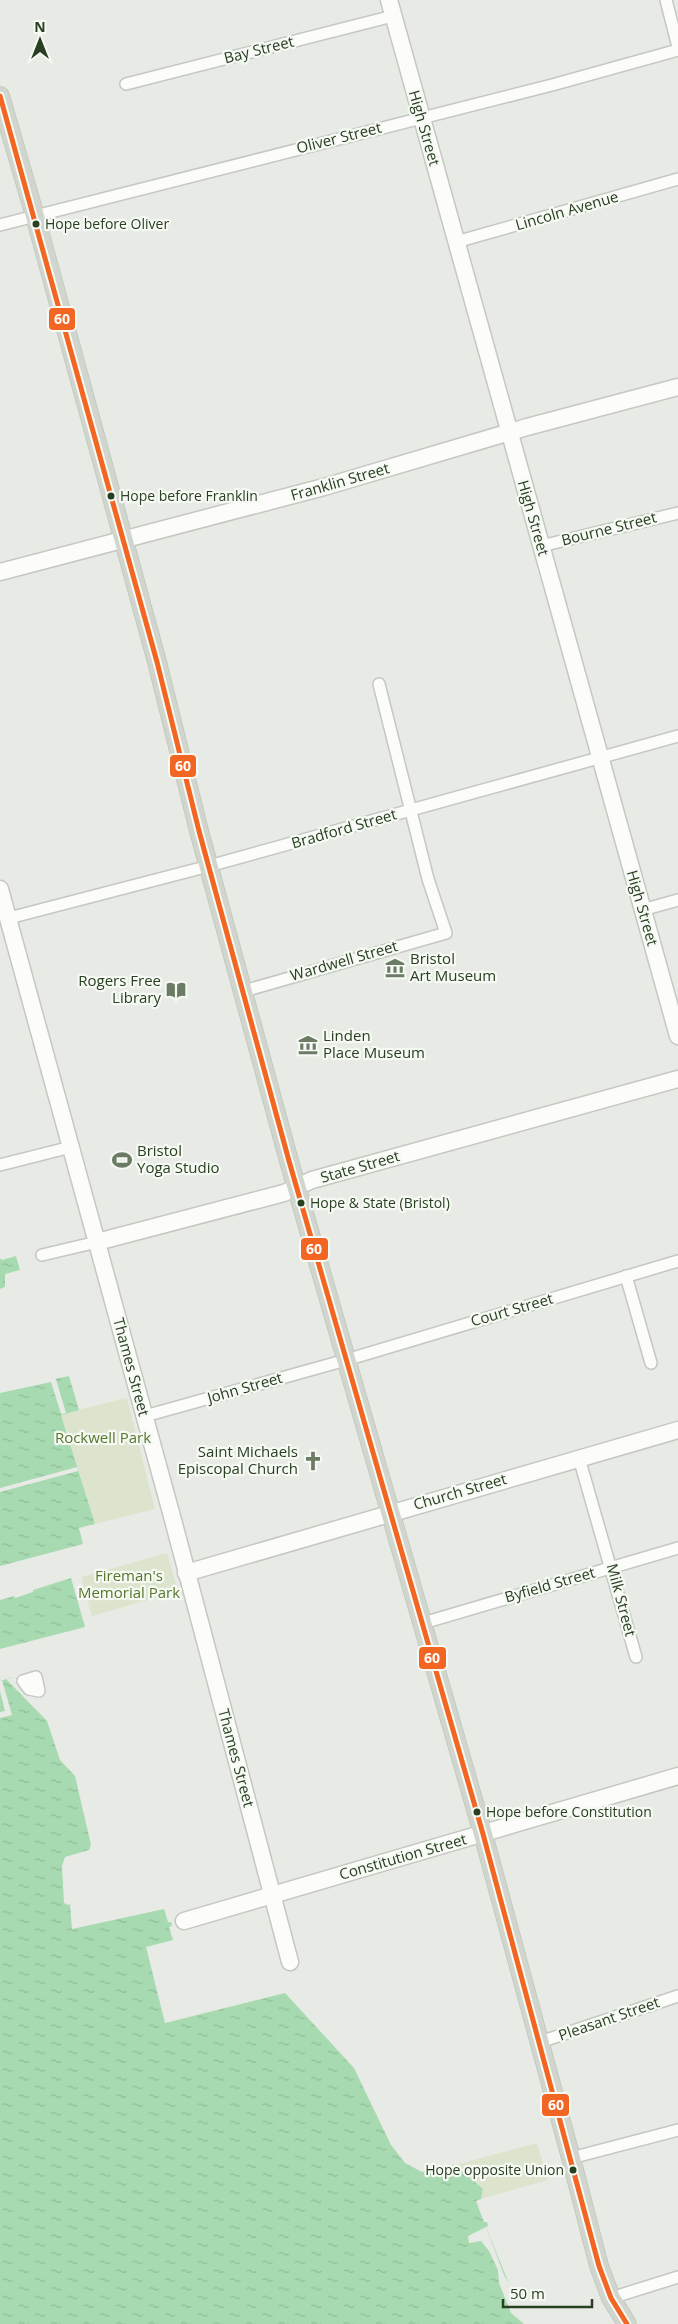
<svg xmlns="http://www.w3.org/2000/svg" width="678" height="2324" font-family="'Open Sans',sans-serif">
<defs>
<pattern id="water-ripples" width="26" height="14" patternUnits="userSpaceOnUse" patternTransform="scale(1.25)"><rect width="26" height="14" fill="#a7dab0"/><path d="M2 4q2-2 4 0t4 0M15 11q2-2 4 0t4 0" fill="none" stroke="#90bc97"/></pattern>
</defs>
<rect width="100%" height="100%" fill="#e8ebe5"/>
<!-- park -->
<g fill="#dce4ce">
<polygon points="127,1398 155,1509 95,1524 61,1414"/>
<polygon points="167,1553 178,1591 92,1616 81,1577"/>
<polygon points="537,2143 548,2180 481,2199 483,2189 455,2165"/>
</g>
<!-- water -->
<g fill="url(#water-ripples)">
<polygon points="16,1256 20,1270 5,1274 5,1287 0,1289 0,1258 2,1260"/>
<polygon points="69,1376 79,1410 61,1415 95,1524 79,1528 83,1544 0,1566 0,1390"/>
<polygon points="71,1578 85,1627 0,1649 0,1600 14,1596 15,1598 33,1592 33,1590"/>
<polygon points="12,1677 50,1718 68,1760 80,1776 96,1845 92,1851 71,1859 67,1867 72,1929 164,1909 168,1922 171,1922 172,1926 169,1927 173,1940 146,1947 165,2023 285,1993 354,2068 391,2145 405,2163 422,2172 455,2165 483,2189 481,2199 476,2201 484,2222 487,2222 488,2226 486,2227 517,2304 540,2324 0,2324 0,1681"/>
</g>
<!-- pier -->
<g fill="#e8ebe5">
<polygon points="55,1376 66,1413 61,1414 51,1382 0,1393 0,1387"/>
<polygon points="77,1467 78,1471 0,1492 0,1488"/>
<polygon points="14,1677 52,1716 70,1759 82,1775 98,1845 94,1853 86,1858 73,1861 70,1867 73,1903 68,1905 64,1903 62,1866 65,1857 89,1850 91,1845 75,1776 60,1760 47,1721 6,1679"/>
<polygon points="2,1680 12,1715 0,1718 0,1712 5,1711 0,1691 0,1681"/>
<polygon points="486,2227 504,2275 519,2302 542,2324 524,2324 511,2313 499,2283 498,2270 489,2251 481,2241 469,2243 468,2236"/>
</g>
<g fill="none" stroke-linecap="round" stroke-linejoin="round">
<defs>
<g id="street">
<polyline points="666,0 678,47"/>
<polyline points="126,84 393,16"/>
<polyline points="0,225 552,85 678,50"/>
<polyline points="456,242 678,179"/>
<polyline points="541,546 678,513"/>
<polyline points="642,910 678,900"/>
<polyline points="9,918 209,866 678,736"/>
<polyline points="244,991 446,933 428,879 379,684"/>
<polyline points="0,1165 71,1147"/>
<polyline points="42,1255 97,1242"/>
<polyline points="626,1276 651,1363"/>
<polyline points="145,1416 346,1360 678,1261"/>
<polyline points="579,1458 636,1657"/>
<polyline points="423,1623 678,1548"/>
<polygon points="36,1677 39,1691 29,1689 23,1681"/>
<polyline points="540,2042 678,1996"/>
<polyline points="571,2158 678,2130"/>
<polyline points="611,2298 678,2277"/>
</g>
<g id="secondary">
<polyline points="389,0 678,1036"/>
<polyline points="0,572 324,487 527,427 678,387"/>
<polyline points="0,889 173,1520 290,1962"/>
<polyline points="97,1242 284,1193 312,1180 678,1079"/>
<polyline points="186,1573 678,1430"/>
<polyline points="184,1921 678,1776"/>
</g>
<polyline id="primary" points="0,96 35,216 157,662 199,831 289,1161 483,1834 571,2158 599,2266 611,2298 627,2324"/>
</defs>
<!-- street casing -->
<use href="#street" stroke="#c4c8c2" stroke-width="14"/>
<!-- secondary casing -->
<use href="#secondary" stroke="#c4c8c1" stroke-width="19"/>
<!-- primary casing -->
<use href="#primary" stroke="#c4cac1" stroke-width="20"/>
<!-- street -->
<use href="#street" stroke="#fcfcfb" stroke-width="11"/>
<!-- secondary -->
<use href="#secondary" stroke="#fcfcfb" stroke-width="16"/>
<!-- primary -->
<use href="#primary" stroke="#d0d6ce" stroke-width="18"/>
<defs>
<polyline id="bus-1" points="0,96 157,662 199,831 289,1161 483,1834 599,2266 611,2298 627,2324"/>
</defs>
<!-- bus-1 casing -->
<use href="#bus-1" stroke="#f6f9f4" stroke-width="9"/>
<!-- bus-1 -->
<use href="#bus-1" stroke="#f26522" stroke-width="5"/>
</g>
<!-- icons -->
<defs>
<symbol id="museum-bare" viewBox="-9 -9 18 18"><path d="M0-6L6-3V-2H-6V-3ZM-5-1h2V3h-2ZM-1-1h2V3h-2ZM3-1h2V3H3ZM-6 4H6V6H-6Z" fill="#6c7b66" stroke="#f6f9f4" stroke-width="2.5" paint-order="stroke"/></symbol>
<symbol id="library-bare" viewBox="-9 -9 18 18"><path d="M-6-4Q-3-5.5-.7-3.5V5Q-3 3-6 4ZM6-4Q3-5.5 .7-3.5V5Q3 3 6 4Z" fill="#6c7b66" stroke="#f6f9f4" stroke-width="2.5" paint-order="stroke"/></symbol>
<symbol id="stadium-bare" viewBox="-9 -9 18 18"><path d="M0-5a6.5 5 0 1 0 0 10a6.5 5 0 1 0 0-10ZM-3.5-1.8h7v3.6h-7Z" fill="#6c7b66" stroke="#f6f9f4" stroke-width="2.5" paint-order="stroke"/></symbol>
<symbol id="church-bare" viewBox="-9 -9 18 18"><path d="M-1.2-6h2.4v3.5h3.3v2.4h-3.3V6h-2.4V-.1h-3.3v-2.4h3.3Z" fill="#6c7b66" stroke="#f6f9f4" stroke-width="2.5" paint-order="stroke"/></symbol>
</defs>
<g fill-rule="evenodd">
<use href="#museum-bare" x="381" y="954" width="28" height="28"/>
<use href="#library-bare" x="162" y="976" width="28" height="28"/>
<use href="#museum-bare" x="294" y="1031" width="28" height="28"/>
<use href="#stadium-bare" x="108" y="1146" width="28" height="28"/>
<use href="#church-bare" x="299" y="1447" width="28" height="28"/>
</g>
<!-- markers -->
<g fill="#293f22" stroke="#f6f9f4" stroke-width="2">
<circle cx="36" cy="224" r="4.5"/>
<circle cx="111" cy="496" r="4.5"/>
<circle cx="301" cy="1203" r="4.5"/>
<circle cx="477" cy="1812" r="4.5"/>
<circle cx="573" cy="2170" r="4.5"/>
</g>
<g text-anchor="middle" stroke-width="4.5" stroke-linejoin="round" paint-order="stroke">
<!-- bus labels -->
<g font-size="14" fill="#293f22" stroke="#f6f9f4" text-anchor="start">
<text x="45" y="229">Hope before Oliver</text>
<text x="120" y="501">Hope before Franklin</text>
<text x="310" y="1208">Hope &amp; State (Bristol)</text>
<text x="486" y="1817">Hope before Constitution</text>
<text x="564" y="2175" text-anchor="end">Hope opposite Union</text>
</g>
<!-- street labels -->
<g font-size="15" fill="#293f22" stroke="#f6f9f4">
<text transform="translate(259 50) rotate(-14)" y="5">Bay Street</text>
<text transform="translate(424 128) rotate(74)" y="5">High Street</text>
<text transform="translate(339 138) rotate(-14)" y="5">Oliver Street</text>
<text transform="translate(567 211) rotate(-16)" y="5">Lincoln Avenue</text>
<text transform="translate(340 482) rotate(-16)" y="5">Franklin Street</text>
<text transform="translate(533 518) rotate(74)" y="5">High Street</text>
<text transform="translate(609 529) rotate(-14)" y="5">Bourne Street</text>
<text transform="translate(344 829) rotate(-16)" y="5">Bradford Street</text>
<text transform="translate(642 908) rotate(74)" y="5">High Street</text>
<text transform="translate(344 961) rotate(-16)" y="5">Wardwell Street</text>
<text transform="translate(360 1167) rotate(-16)" y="5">State Street</text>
<text transform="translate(512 1310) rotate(-16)" y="5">Court Street</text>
<text transform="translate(131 1367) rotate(75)" y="5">Thames Street</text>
<text transform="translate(245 1388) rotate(-16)" y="5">John Street</text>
<text transform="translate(460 1492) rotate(-16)" y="5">Church Street</text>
<text transform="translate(550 1585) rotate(-16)" y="5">Byfield Street</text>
<text transform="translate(621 1600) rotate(75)" y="5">Milk Street</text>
<text transform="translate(236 1758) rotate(75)" y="5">Thames Street</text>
<text transform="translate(403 1857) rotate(-16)" y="5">Constitution Street</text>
<text transform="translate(609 2019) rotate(-19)" y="5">Pleasant Street</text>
</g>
<!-- poi labels -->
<g font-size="15" fill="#293f22" stroke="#f6f9f4" text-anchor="start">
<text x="410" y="964">Bristol<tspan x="410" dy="17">Art Museum</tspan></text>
<text x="161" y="986" text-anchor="end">Rogers Free<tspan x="161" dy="17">Library</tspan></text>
<text x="323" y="1041">Linden<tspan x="323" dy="17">Place Museum</tspan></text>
<text x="137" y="1156">Bristol<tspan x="137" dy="17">Yoga Studio</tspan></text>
<text x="298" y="1457" text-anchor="end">Saint Michaels<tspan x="298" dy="17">Episcopal Church</tspan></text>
</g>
<!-- park labels -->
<g font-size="15" fill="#56762c" stroke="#f6f9f4">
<text x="103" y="1443">Rockwell Park</text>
<text x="129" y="1581">Fireman's<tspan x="129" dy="17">Memorial Park</tspan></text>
</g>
</g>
<g stroke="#f6f9f4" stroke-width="2">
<rect x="48" y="307" width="28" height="24" rx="5" fill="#f26522"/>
<rect x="169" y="754" width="28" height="24" rx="5" fill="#f26522"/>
<rect x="300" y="1237" width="29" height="24" rx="5" fill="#f26522"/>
<rect x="418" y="1646" width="29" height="24" rx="5" fill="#f26522"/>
<rect x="541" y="2093" width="29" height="24" rx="5" fill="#f26522"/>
</g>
<g font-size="14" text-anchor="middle" font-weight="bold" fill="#fff">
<text x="62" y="324">60</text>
<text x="183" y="771">60</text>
<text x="314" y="1254">60</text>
<text x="432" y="1663">60</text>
<text x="556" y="2110">60</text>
</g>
<!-- north arrow -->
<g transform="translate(40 40)" stroke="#f6f9f4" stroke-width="4" paint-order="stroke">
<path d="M0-4L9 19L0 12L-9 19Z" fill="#293f22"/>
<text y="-8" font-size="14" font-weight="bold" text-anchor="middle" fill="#293f22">N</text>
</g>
<!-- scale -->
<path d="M503 2299v8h89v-8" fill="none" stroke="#293f22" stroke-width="2.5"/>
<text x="510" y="2299" font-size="15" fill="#293f22" stroke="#f6f9f4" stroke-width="4" paint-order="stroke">50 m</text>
</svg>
